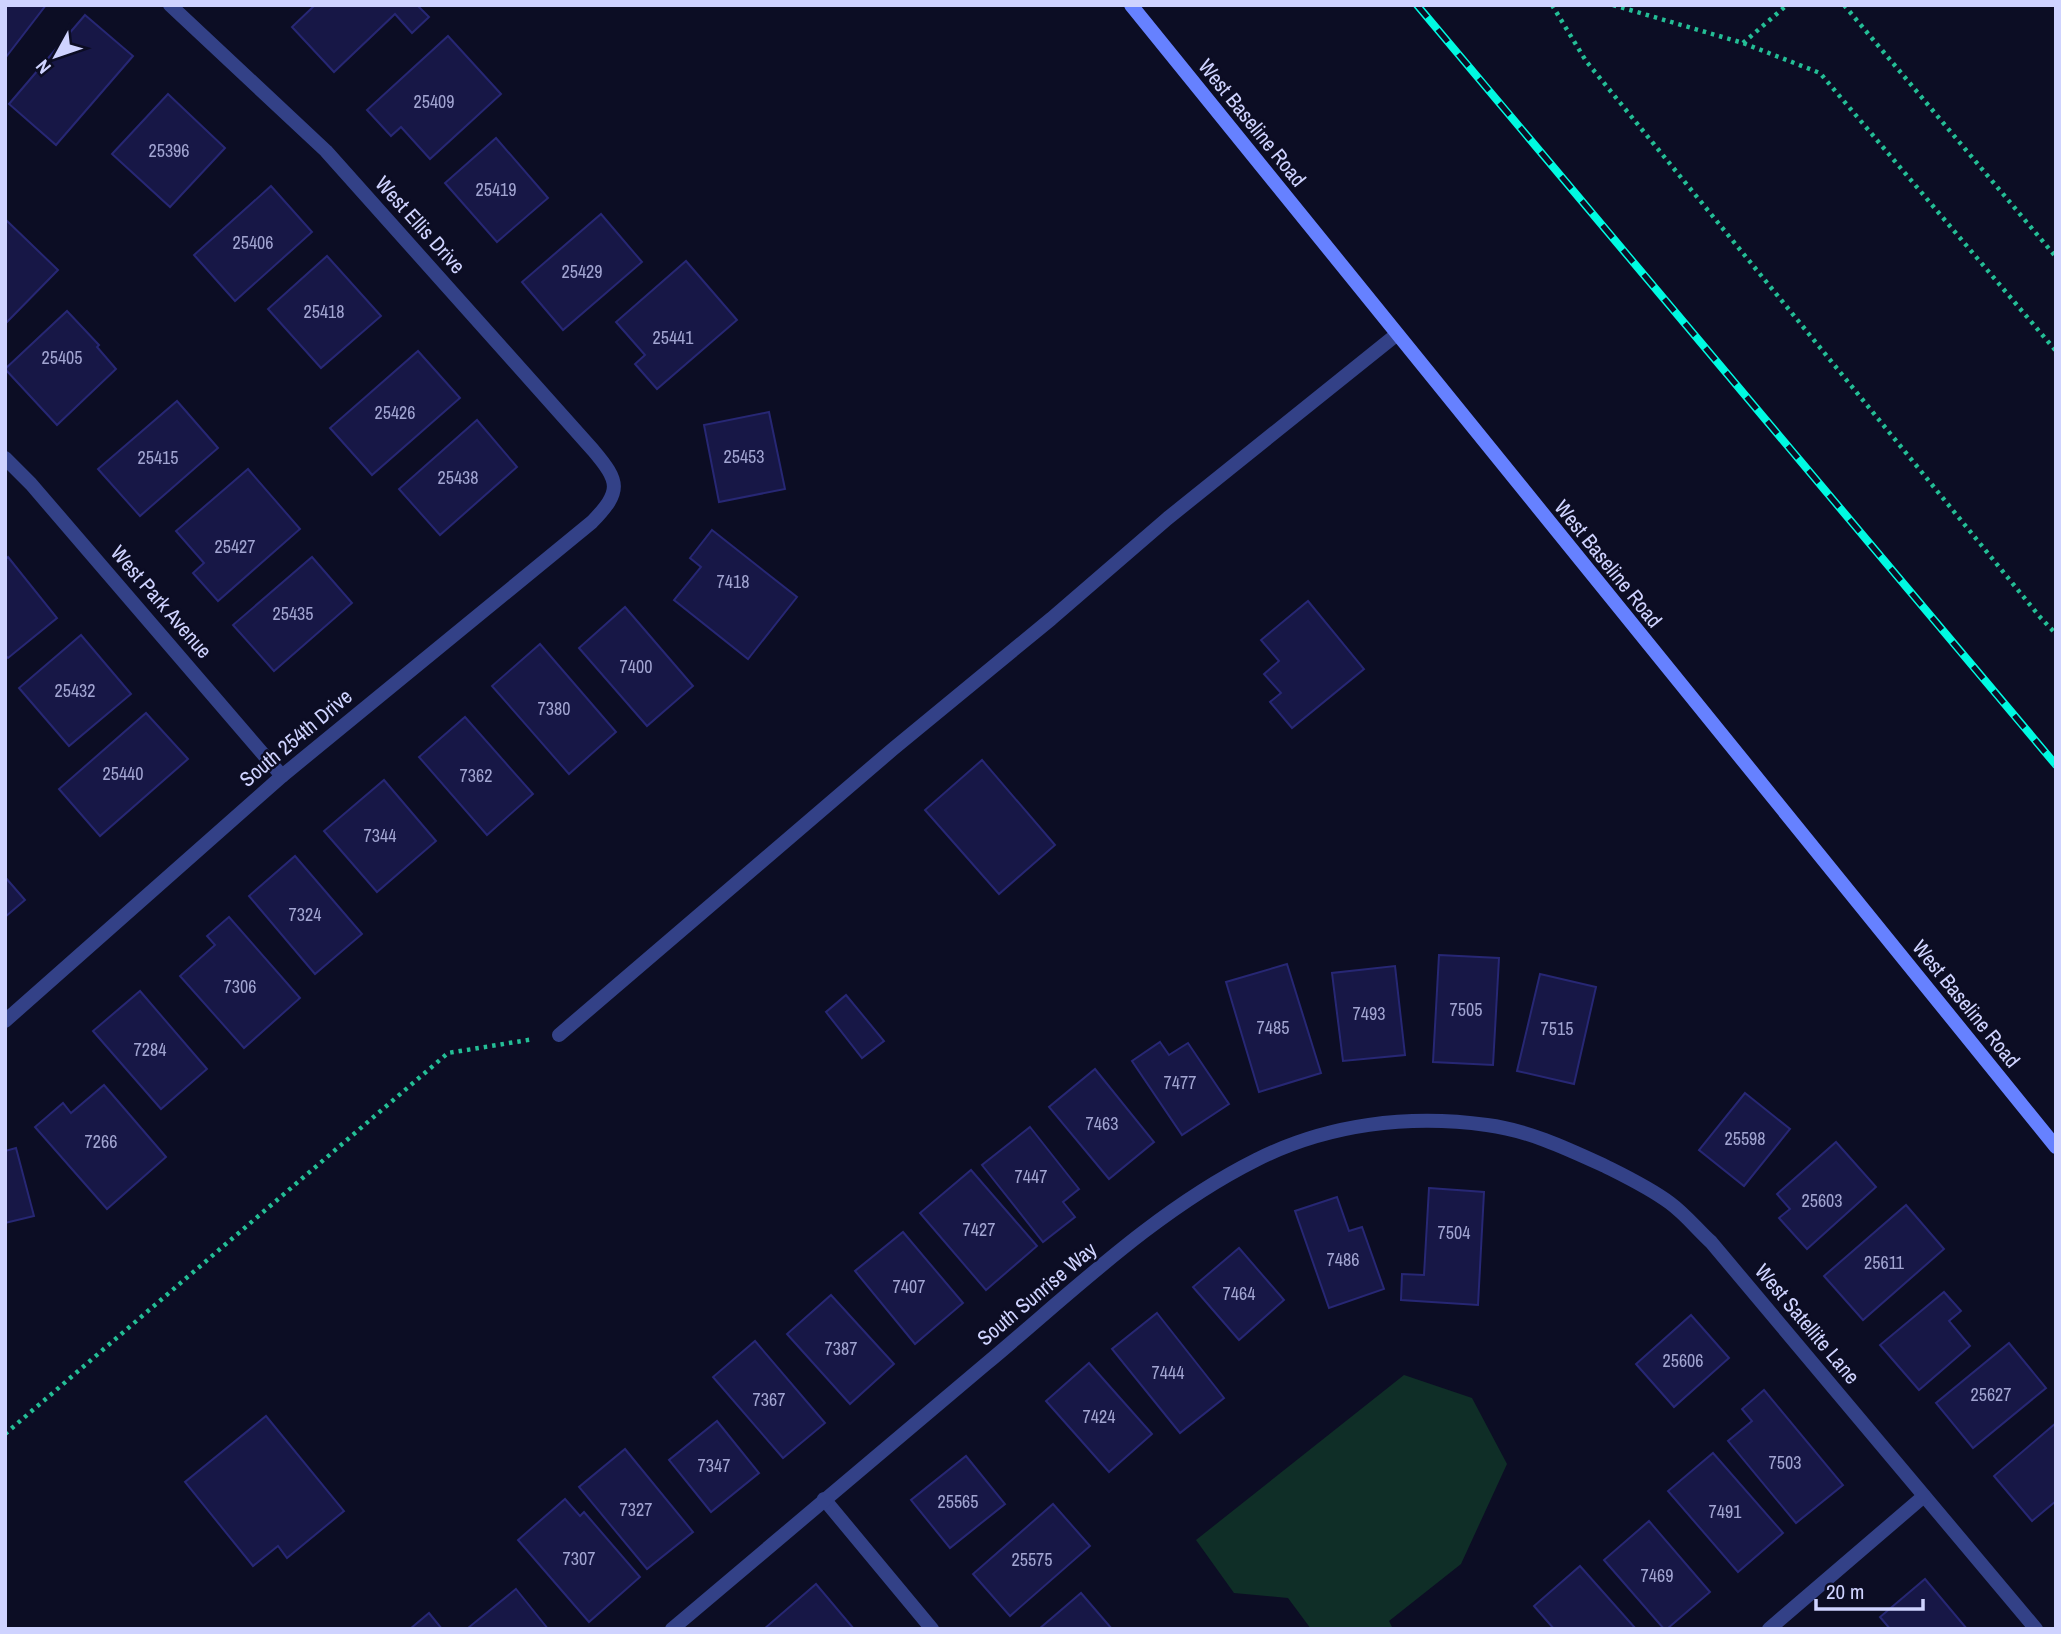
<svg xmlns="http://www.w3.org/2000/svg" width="2061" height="1634" font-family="'Archivo Narrow',sans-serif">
<rect width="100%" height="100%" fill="#0c0d24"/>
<!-- green -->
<polygon fill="#0f2e27" points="1404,1375 1472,1398 1507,1464 1461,1564 1389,1621 1393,1629 1311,1629 1288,1598 1234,1593 1196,1540"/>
<!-- building -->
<g fill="#171746" stroke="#272774" stroke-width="2">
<polygon points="5,5 46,5 6,57 5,56"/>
<polygon points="315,5 417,5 429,17 412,33 395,14 334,72 292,27"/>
<polygon points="85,15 133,56 56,145 9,104"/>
<polygon points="448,36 501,94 430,159 401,127 391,136 367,110"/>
<polygon points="168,94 225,148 170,207 112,154"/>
<polygon points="496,138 548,198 497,242 445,183"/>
<polygon points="271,186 312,232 235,301 194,255"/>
<polygon points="601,214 642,262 563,330 522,282"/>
<polygon points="5,219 58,270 5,324"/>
<polygon points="327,256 381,316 321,368 268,309"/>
<polygon points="686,261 737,320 657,389 635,364 645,355 616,322"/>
<polygon points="67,311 99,345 97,347 116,369 57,425 5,369"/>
<polygon points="418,351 460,398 372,475 330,428"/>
<polygon points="177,401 218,448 140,516 98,469"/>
<polygon points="769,412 785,489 719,502 704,425"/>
<polygon points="477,420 517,467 440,535 399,489"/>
<polygon points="248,469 300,529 218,601 193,573 204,563 176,531"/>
<polygon points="712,530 797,597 748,659 674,600 701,567 690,558"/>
<polygon points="8,557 57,618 8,658 5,655 5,560"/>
<polygon points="312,557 352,603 274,671 233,625"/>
<polygon points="1308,601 1364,669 1292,728 1270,702 1281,693 1264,674 1279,661 1261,640"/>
<polygon points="625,607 693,686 647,726 579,648"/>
<polygon points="81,635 131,694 69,746 19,688"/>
<polygon points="540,644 616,732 569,774 492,686"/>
<polygon points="146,713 188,759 100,836 59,789"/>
<polygon points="465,717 533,794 487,835 419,757"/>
<polygon points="982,760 1055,845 999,894 925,810"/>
<polygon points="384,780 436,841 377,892 324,831"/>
<polygon points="295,856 362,934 315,974 249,896"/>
<polygon points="5,877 25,900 5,917"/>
<polygon points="229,917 300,998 244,1048 180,976 215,945 207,936"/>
<polygon points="1439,955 1499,958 1493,1065 1433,1062"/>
<polygon points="1287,964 1321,1073 1259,1092 1226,982"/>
<polygon points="1395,966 1405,1055 1343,1061 1332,973"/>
<polygon points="1540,974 1596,987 1574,1084 1517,1071"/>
<polygon points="140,991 207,1069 161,1109 93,1031"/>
<polygon points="846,995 884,1041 862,1058 826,1012"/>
<polygon points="1160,1042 1169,1055 1188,1043 1229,1104 1182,1135 1132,1061"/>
<polygon points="1095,1069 1154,1142 1109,1179 1049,1107"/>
<polygon points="104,1085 166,1157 107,1209 35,1127 63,1103 71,1113"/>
<polygon points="1745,1093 1790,1129 1744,1186 1699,1150"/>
<polygon points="1030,1127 1079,1189 1063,1202 1075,1217 1043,1242 982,1165"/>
<polygon points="1836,1142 1876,1187 1807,1249 1779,1218 1790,1209 1777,1194"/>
<polygon points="16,1148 34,1216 5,1223 5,1151"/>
<polygon points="971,1170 1037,1246 986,1290 920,1213"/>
<polygon points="1429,1188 1484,1192 1478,1305 1401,1300 1402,1274 1424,1275"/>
<polygon points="1337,1197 1349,1231 1362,1227 1384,1289 1329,1308 1295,1211"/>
<polygon points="1906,1205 1944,1249 1863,1320 1824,1276"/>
<polygon points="903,1232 963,1303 915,1344 855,1271"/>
<polygon points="1239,1248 1284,1300 1239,1340 1193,1287"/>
<polygon points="1944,1292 1961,1311 1949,1321 1970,1346 1919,1390 1880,1345"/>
<polygon points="831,1295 894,1364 850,1404 787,1334"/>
<polygon points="1157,1313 1224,1398 1180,1433 1112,1349"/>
<polygon points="1691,1315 1729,1358 1674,1407 1636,1364"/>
<polygon points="755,1341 825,1423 783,1458 713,1377"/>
<polygon points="2009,1343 2046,1388 1973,1448 1936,1403"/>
<polygon points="1089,1363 1152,1434 1109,1472 1046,1401"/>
<polygon points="1764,1390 1843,1485 1796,1523 1728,1441 1752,1421 1742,1409"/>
<polygon points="266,1416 344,1511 287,1558 278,1546 253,1566 185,1482"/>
<polygon points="717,1421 759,1473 711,1512 669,1460"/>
<polygon points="2056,1423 2056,1501 2032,1521 1994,1476"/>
<polygon points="625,1449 693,1532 647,1569 579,1487"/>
<polygon points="1713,1453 1783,1533 1738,1572 1668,1491"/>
<polygon points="966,1456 1005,1504 950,1548 911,1500"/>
<polygon points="565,1499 580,1516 584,1512 640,1577 589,1622 518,1540"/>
<polygon points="1053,1504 1090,1546 1010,1616 973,1574"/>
<polygon points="1649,1521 1710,1592 1667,1629 1664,1629 1604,1560"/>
<polygon points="1580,1566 1636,1629 1554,1629 1534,1606"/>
<polygon points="1925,1579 1967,1629 1890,1629 1880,1617"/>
<polygon points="816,1584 854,1629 764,1629"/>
<polygon points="516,1589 548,1629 469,1629 468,1628"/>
<polygon points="1081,1593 1112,1629 1039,1629"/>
<polygon points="429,1613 442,1629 410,1629"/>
</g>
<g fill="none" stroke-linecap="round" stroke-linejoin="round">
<!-- path -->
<g stroke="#24be96" stroke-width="4.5" stroke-dasharray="3.5 5" stroke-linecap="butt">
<polyline points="1552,5 1586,61 2040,617 2056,634"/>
<polyline points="1613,5 1743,43 1820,73 2056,351"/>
<polyline points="1844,5 2056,257"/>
<polyline points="1743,43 1787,5"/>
<polyline points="5,1434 448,1053 534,1039"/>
</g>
<!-- service -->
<polyline stroke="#334187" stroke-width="14" points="559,1035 893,749 1051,619 1168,518 1396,335"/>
<!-- minor -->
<g stroke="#334187" stroke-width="14">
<polyline points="5,458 31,484 282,776"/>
<path d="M5,1021l277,-245 310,-254c30,-31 28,-40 1,-72l-267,-299 -156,-146"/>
<polyline points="824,1499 932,1629"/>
<path d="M672,1629c105,-89 210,-178 315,-266 85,-71 169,-153 269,-203 71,-36 153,-46 231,-35 41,5 81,24 118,41 22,11 45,22 65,37 15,11 27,26 41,39l325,387"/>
<polyline points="1769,1629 1924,1496"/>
</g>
<!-- secondary -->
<polyline stroke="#6681ff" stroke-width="14" points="1131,5 2056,1147"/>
<defs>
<polyline id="rail" points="1417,5 2056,765"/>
</defs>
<!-- rail casing -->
<use href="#rail" stroke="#00fae1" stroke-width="8"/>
<!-- rail -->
<use href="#rail" stroke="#0c0d24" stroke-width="5" stroke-dasharray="16" stroke-linecap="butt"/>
</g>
<g text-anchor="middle" stroke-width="5" stroke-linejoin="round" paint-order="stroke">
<!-- number labels -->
<g font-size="18" fill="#a1a4d1">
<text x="434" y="108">25409</text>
<text x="169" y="157">25396</text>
<text x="496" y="196">25419</text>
<text x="253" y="249">25406</text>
<text x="582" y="278">25429</text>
<text x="324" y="318">25418</text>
<text x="673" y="344">25441</text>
<text x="62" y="364">25405</text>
<text x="395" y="419">25426</text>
<text x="744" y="463">25453</text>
<text x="158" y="464">25415</text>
<text x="458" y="484">25438</text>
<text x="235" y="553">25427</text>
<text x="733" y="588">7418</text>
<text x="293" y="620">25435</text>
<text x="636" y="673">7400</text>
<text x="75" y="697">25432</text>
<text x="554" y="715">7380</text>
<text x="123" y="780">25440</text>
<text x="476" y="782">7362</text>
<text x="380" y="842">7344</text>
<text x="305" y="921">7324</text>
<text x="240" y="993">7306</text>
<text x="1466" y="1016">7505</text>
<text x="1369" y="1020">7493</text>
<text x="1273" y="1034">7485</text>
<text x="1557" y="1035">7515</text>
<text x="150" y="1056">7284</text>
<text x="1180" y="1089">7477</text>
<text x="1102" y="1130">7463</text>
<text x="1745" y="1145">25598</text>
<text x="101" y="1148">7266</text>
<text x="1031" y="1183">7447</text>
<text x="1822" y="1207">25603</text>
<text x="979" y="1236">7427</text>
<text x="1454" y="1239">7504</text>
<text x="1343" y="1266">7486</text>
<text x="1884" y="1269">25611</text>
<text x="909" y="1293">7407</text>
<text x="1239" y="1300">7464</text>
<text x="841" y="1355">7387</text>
<text x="1683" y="1367">25606</text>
<text x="1168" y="1379">7444</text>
<text x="1991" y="1401">25627</text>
<text x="769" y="1406">7367</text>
<text x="1099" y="1423">7424</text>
<text x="1785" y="1469">7503</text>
<text x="714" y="1472">7347</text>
<text x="958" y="1508">25565</text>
<text x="636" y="1516">7327</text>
<text x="1725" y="1518">7491</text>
<text x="579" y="1565">7307</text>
<text x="1032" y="1566">25575</text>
<text x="1657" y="1582">7469</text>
</g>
<!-- street labels -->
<g font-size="21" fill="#cfd3ff" stroke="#0c0d24">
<text transform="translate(1252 123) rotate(51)" y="7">West Baseline Road</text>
<text transform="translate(420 225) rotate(48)" y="7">West Ellis Drive</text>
<text transform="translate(1608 564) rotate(51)" y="7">West Baseline Road</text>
<text transform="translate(161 602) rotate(49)" y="7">West Park Avenue</text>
<text transform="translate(296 738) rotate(-40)" y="7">South 254th Drive</text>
<text transform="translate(1966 1004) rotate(51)" y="7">West Baseline Road</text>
<text transform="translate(1037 1294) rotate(-40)" y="7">South Sunrise Way</text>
<text transform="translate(1807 1324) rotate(50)" y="7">West Satellite Lane</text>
</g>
</g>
<!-- border -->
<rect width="2061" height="1634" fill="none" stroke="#cfd3ff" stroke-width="14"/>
<!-- north arrow -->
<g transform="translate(56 56) rotate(230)" stroke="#0c0d24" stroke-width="5" paint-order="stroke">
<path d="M0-5L12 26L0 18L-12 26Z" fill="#cfd3ff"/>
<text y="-10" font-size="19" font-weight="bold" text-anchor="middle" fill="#cfd3ff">N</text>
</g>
<!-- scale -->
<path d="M1816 1599v10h107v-10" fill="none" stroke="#cfd3ff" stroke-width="3.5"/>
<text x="1826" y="1599" font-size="21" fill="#cfd3ff" stroke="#0c0d24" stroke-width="5" paint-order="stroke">20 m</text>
</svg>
